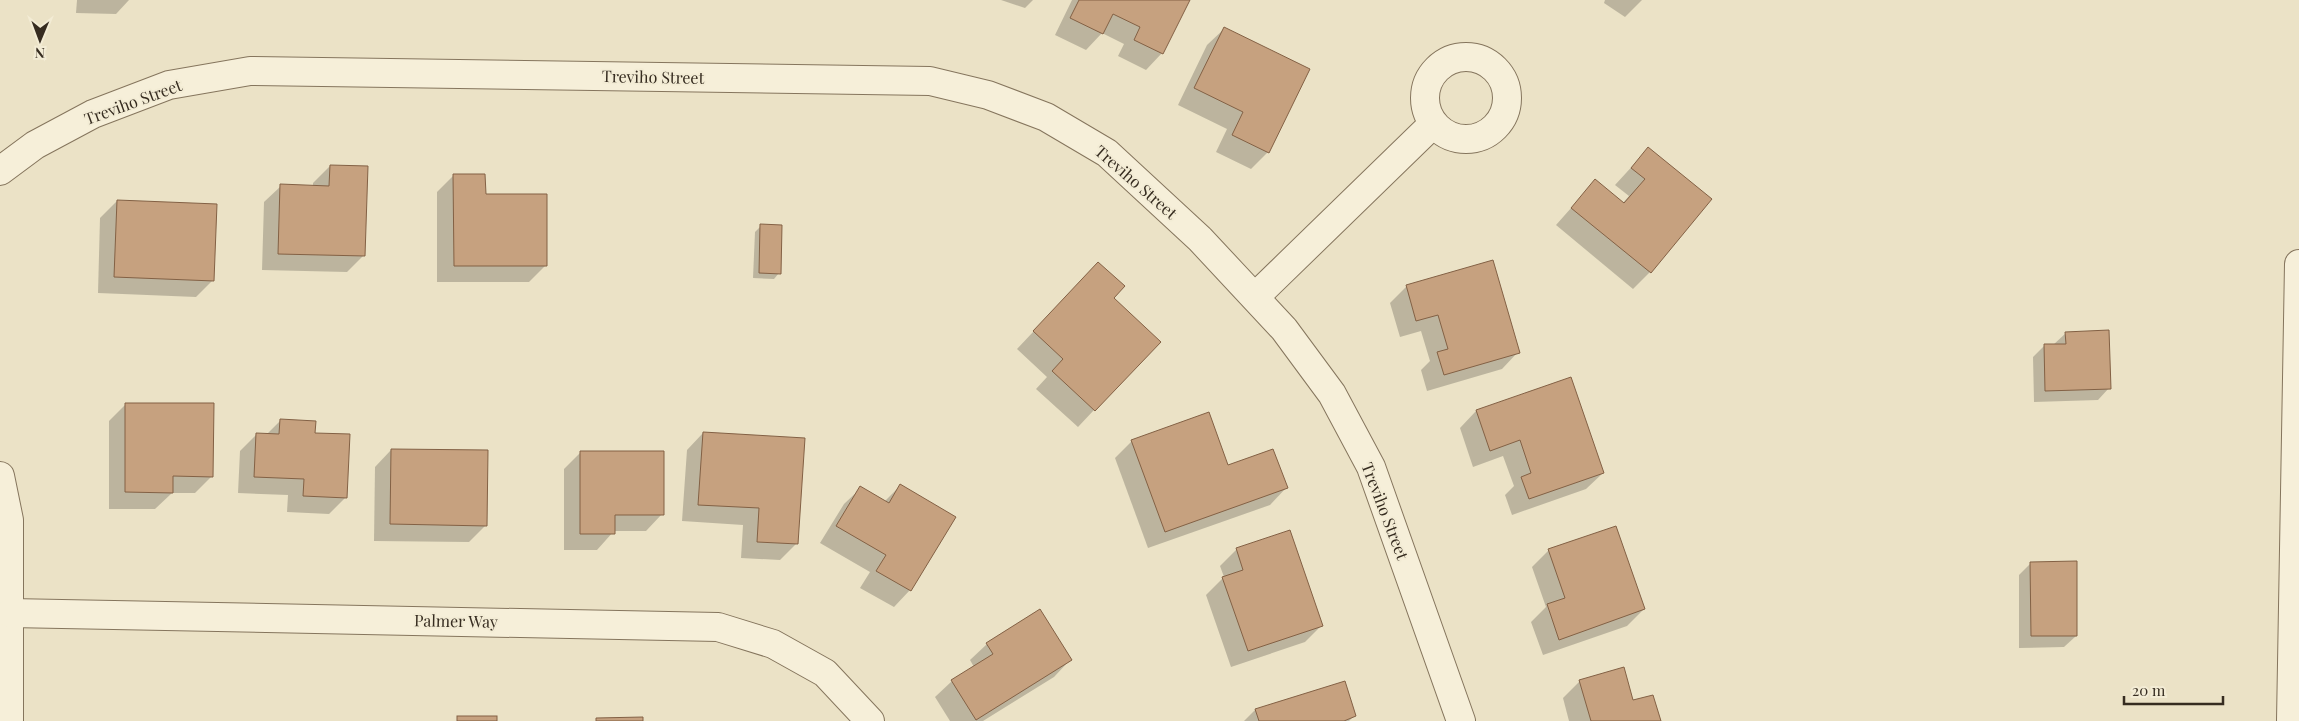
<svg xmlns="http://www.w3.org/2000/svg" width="2299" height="721" font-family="'Playfair Display',serif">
<rect width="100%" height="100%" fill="#ebe2c6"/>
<!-- shadow -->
<g fill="#0003">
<polygon points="77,0 129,0 116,14 76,13"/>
<polygon points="1001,0 1033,0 1025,8"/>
<polygon points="1072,0 1188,0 1162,53 1146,70 1118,56 1124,44 1102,33 1086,50 1055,35"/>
<polygon points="1605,0 1642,0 1625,17 1604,3"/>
<polygon points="1224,29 1268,152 1251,169 1216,152 1227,129 1178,105 1207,45"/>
<polygon points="1648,149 1710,199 1650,272 1633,289 1556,225 1595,181 1623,203 1629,196 1615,185"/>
<polygon points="330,166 364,255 347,272 262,270 264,202 281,186 313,187 313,183"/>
<polygon points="454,175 484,195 546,265 529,282 437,282 437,192"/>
<polygon points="117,201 213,280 196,297 98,293 100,218"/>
<polygon points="761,226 779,273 774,279 753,278 755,232"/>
<polygon points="1082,280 1112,298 1094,410 1078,427 1036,389 1047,377 1017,349"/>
<polygon points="1407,286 1518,352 1502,369 1427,391 1421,370 1430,361 1421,331 1400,337 1390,303"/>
<polygon points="2066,333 2109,388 2098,400 2034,402 2033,357 2044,346 2053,345"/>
<polygon points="126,404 212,476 195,493 172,493 155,509 109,509 109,421"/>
<polygon points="1476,411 1603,473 1586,489 1512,515 1505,495 1514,486 1503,456 1473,467 1460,428"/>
<polygon points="281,420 314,434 346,497 329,514 287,512 288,495 238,493 240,451 257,434 266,435"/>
<polygon points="703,433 797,543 780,560 741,558 743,525 682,521 687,450"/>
<polygon points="1132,441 1227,467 1286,488 1270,505 1148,548 1115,458"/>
<polygon points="391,450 486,525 469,542 374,541 375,467"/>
<polygon points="580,453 662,514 646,531 614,531 597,550 564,550 564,469"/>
<polygon points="900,486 910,590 894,607 860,588 870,572 820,543 844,504 861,488 884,502"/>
<polygon points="1237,549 1322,625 1305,642 1231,667 1206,595 1224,577 1220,566"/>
<polygon points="1549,550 1644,609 1627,626 1543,655 1531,622 1546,607 1532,567"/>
<polygon points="2031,563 2076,636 2064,647 2019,648 2019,575"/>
<polygon points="987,644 1070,660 1054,677 983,721 950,721 935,697 952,681 974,667 970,660"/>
<polygon points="1580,681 1632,702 1660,721 1569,721 1563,698"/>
<polygon points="1344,682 1355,715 1349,721 1244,721 1255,710"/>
</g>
<!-- building -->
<g fill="#c6a17f" stroke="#836145">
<polygon points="1079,0 1190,0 1163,54 1134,40 1140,27 1113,14 1103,34 1070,18"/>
<polygon points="1224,27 1310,69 1269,153 1232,135 1243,112 1194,88"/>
<polygon points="1648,147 1712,199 1651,273 1571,208 1595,179 1624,203 1645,179 1631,168"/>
<polygon points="330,165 368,166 365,256 278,254 280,184 329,186"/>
<polygon points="453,174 485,174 486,194 547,194 547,266 454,266"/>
<polygon points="117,200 217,204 214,281 114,277"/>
<polygon points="760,224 782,225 781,274 759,273"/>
<polygon points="1493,260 1520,353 1444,375 1437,352 1448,349 1438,315 1416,321 1406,285"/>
<polygon points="1098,262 1125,286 1114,298 1161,342 1095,411 1052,371 1063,359 1033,331"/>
<polygon points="2109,330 2111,389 2045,391 2044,344 2066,344 2065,332"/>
<polygon points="1571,377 1604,473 1529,499 1521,477 1531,473 1520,440 1490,451 1476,410"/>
<polygon points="125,403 214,403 213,477 173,476 173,493 125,492"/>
<polygon points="1209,412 1228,465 1273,449 1288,488 1165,532 1131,440"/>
<polygon points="280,419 316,421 315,433 350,434 347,498 303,496 304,479 254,477 256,433 279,434"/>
<polygon points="703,432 805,438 798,544 757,542 759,508 698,505"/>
<polygon points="391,449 488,450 487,526 390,524"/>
<polygon points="580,451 664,451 664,515 615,515 615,534 580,534"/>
<polygon points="900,484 956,517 911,591 876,571 886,555 836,526 860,486 889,503"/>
<polygon points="1616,526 1645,609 1559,640 1547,604 1565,598 1548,549"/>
<polygon points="1290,530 1323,626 1248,651 1222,577 1243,570 1236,548"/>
<polygon points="2077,561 2077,636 2031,636 2030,562"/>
<polygon points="1040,609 1072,660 976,720 951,680 993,654 986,643"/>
<polygon points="1624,667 1633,700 1653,695 1661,721 1591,721 1579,680"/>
<polygon points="1345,681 1356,716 1344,721 1259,721 1255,709"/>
<rect x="457" y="716" width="40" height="5"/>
<polygon points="643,717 643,721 596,721 596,718"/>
</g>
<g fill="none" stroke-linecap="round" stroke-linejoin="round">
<defs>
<g id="minor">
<circle cx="1466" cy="98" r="41"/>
<polyline points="0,171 35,145 93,114 169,85 250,71 930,81 988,95 1046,117 1107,153 1200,239 1284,329 1332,394 1371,467 1461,721"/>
<polyline points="1255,297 1433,124"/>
<polyline points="0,476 9,520 9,721"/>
<polyline points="10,613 718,627 773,644 825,673 870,721"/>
</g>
<polyline id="tertiary" points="2291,721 2299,264"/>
</defs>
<!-- minor casing -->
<use href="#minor" stroke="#85755d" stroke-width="30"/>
<!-- tertiary casing -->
<use href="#tertiary" stroke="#85755d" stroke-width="30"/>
<!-- minor -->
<use href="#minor" stroke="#f6efd9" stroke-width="28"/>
<!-- tertiary -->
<use href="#tertiary" stroke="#f6efd9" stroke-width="28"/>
</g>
<g text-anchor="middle" stroke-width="4" stroke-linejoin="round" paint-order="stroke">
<!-- street labels -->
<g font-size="16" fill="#362c20" stroke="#f3ecd5">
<text transform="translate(653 77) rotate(1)" y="6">Treviho Street</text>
<text transform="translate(133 102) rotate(-20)" y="6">Treviho Street</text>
<text transform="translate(1136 182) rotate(41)" y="6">Treviho Street</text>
<text transform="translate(1385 511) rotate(69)" y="6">Treviho Street</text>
<text transform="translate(456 621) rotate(1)" y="6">Palmer Way</text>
</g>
</g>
<!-- north arrow -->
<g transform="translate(40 40) rotate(181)" stroke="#f3ecd5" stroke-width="4" paint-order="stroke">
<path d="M0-4L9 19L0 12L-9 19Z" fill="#362c20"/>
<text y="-8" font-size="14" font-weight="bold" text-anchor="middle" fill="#362c20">N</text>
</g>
<!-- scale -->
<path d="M2124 696v8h99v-8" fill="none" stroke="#362c20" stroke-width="2.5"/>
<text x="2132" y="696" font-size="15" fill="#362c20" stroke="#f3ecd5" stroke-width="4" paint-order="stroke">20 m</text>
</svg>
